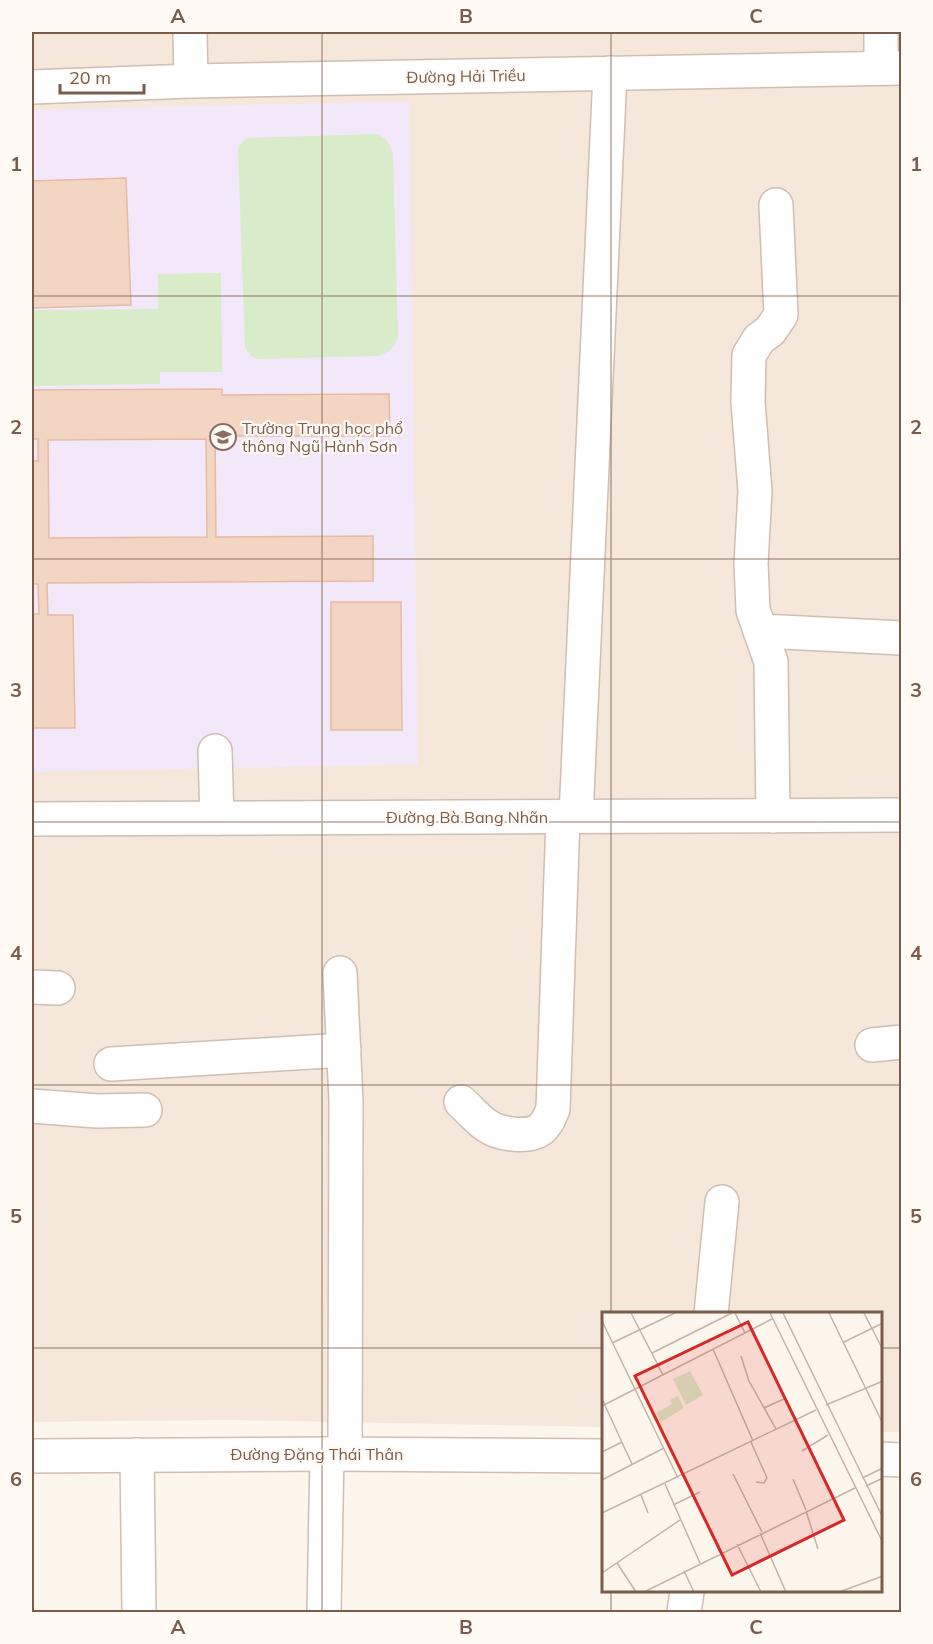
<svg xmlns="http://www.w3.org/2000/svg" width="933" height="1644" font-family="Mulish,sans-serif">
<rect width="100%" height="100%" fill="#fdf6ec"/>
<!-- residential -->
<polygon fill="#f5e8da" points="32,32 901,32 901,1432 881,1432 880,1314 603,1314 603,1427 227,1420 32,1422"/>
<!-- education -->
<polygon fill="#f3e8fa" points="409,101 418,764 32,772 32,110"/>
<!-- green -->
<g fill="#d8ecc9">
<path d="M376,134c11,4 13,9 17,19l5,184c-5,11 -8,16 -21,19l-119,3 -7,-3 -6,-9 -7,-198 5,-8 5,-3z"/>
<polygon points="221,273 222,372 160,372 160,384 32,386 32,310 158,309 158,274"/>
</g>
<!-- building -->
<g fill="#f3d5c3" stroke="#e6bba3" stroke-width="1.5" fill-rule="evenodd">
<polygon points="126,178 131,305 32,308 32,181"/>
<path d="M222,389v6l167,-1 1,42h-175l1,101 157,-1v45l-326,2 1,32h25l2,113h-43v-114h7l-1,-30h-6v-123h6v-22h-6v-49zM206,439l1,98 -158,1 -1,-98z"/>
<polygon points="331,602 401,602 402,730 331,730"/>
</g>
<g fill="none" stroke-linecap="round" stroke-linejoin="round">
<defs>
<g id="minor">
<polyline points="190,32 191,81"/>
<polyline points="881,32 881,68"/>
<polyline points="32,87 191,81 902,68"/>
<polyline points="760,631 902,638"/>
<polyline points="215,751 217,818"/>
<polyline points="576,816 610,73"/>
<polyline points="773,816 771,662 753,610 751,564 755,491 748,402 749,355 759,339 770,331 781,315 776,205"/>
<polyline points="32,819 902,815"/>
<polyline points="340,973 346,1101 345,1454"/>
<polyline points="32,987 58,988"/>
<polyline points="872,1045 902,1042"/>
<polyline points="111,1064 344,1050"/>
<path d="M461,1102c8,7 16,17 25,23 12,9 42,14 55,4 7,-6 9,-13 12,-20l10,-292"/>
<polyline points="32,1106 97,1111 145,1110"/>
<polyline points="711,1314 722,1202"/>
<polyline points="137,1455 139,1612"/>
<polyline points="32,1456 327,1454 603,1456"/>
<polyline points="880,1459 902,1460"/>
<polyline points="324,1612 327,1454"/>
<polyline points="684,1612 687,1592"/>
</g>
</defs>
<!-- minor casing -->
<use href="#minor" stroke="#d1beb0" stroke-width="36"/>
<!-- minor -->
<use href="#minor" stroke="#fff" stroke-width="33"/>
</g>
<!-- grid -->
<path fill="none" stroke="#7a5c4d" stroke-width="1.5" stroke-opacity="0.55" d="M322,32v1580M611,32v1282M32,296h870M32,559h870M32,822h870M32,1085h870M32,1348h571M880,1348h22M611,1592v20"/>
<!-- icons -->
<defs>
<symbol id="school-ring" viewBox="-11 -11 22 22"><circle r="9.5" fill="#fffaf3" stroke="#8d6e63" stroke-width="1.5"/><path d="M0-5L7-2L0 1L-7-2ZM-4 1L0 2.5L4 1V4Q0 6-4 4Z" fill="#8d6e63"/></symbol>
</defs>
<g fill-rule="evenodd">
<use href="#school-ring" x="208" y="422" width="30" height="30"/>
</g>
<g text-anchor="middle" stroke-width="4.5" stroke-linejoin="round" paint-order="stroke">
<!-- street labels -->
<g font-size="16" fill="#7a5c4d" stroke="#fffaf3">
<text transform="translate(466 76) rotate(-1)" y="6">Đường Hải Triều</text>
<text x="467" y="823">Đường Bà Bang Nhãn</text>
<text x="317" y="1460">Đường Đặng Thái Thân</text>
</g>
<!-- education labels -->
<g font-size="16" fill="#785e54" stroke="#fffaf3" text-anchor="start">
<text x="242" y="434">Trường Trung học phổ<tspan x="242" dy="18">thông Ngũ Hành Sơn</tspan></text>
</g>
</g>
<!-- overview -->
<g transform="translate(602 1312)">
<rect width="280" height="280" fill="#fdf6ec"/>
<path d="M88,59l13,24 -17,10 -13,-26zM76,84l6,12 -23,14 -5,-9 16,-9 -2,-4z" fill="#d8ecc9"/>
<path fill="none" stroke="#c5b3a7" stroke-width="1.5" d="M29,1l32,62M133,1l10,20M168,1l113,230M181,1l100,205M227,1l54,111M262,1l19,37M0,9l76,157M242,30l39,-19M10,31l63,-30M111,37l40,92M50,41l80,-40M139,44l8,25 27,48M0,87l30,65M224,93l57,-24M0,94l170,-87M162,96l22,-10M149,130l16,36 -3,5 -8,-1M200,139l26,-16M0,140l20,-10M131,162l29,58M260,166l21,-10M191,167l13,31M0,168l62,-32M63,172l35,79M264,174l17,-8M39,183l7,18M71,193l27,-13M204,199l12,38M0,201l214,-103M158,221l26,59M135,232l24,48M15,251l19,29M82,259l10,21M0,261l78,-53M42,280l211,-104M237,280l44,-16"/>
<path fill="#d62828" fill-opacity="0.15" stroke="#d62828" stroke-width="3" d="M146,10l96,198 -112,55 -97,-199z"/>
<rect width="280" height="280" fill="none" stroke="#7a5c4d" stroke-width="3"/>
</g>
<!-- border -->
<rect width="933" height="1644" fill="none" stroke="#fffaf3" stroke-width="66"/>
<!-- scale -->
<path d="M60 84v9h84v-9" fill="none" stroke="#7a5c4d" stroke-width="3"/>
<text x="69" y="84" font-size="18" fill="#7a5c4d" stroke="#fffaf3" stroke-width="4.5" paint-order="stroke">20 m</text>
<rect x="33" y="33" width="867" height="1578" fill="none" stroke="#7a5c4d" stroke-width="2"/>
<g font-size="20" text-anchor="middle" font-weight="bold" fill="#7a5c4d">
<text x="178" y="23">A</text>
<text x="466" y="23">B</text>
<text x="756" y="23">C</text>
<text x="16" y="171">1</text>
<text x="916" y="171">1</text>
<text x="16" y="434">2</text>
<text x="916" y="434">2</text>
<text x="16" y="697">3</text>
<text x="916" y="697">3</text>
<text x="16" y="960">4</text>
<text x="916" y="960">4</text>
<text x="16" y="1223">5</text>
<text x="916" y="1223">5</text>
<text x="16" y="1486">6</text>
<text x="916" y="1486">6</text>
<text x="178" y="1634">A</text>
<text x="466" y="1634">B</text>
<text x="756" y="1634">C</text>
</g>
</svg>
